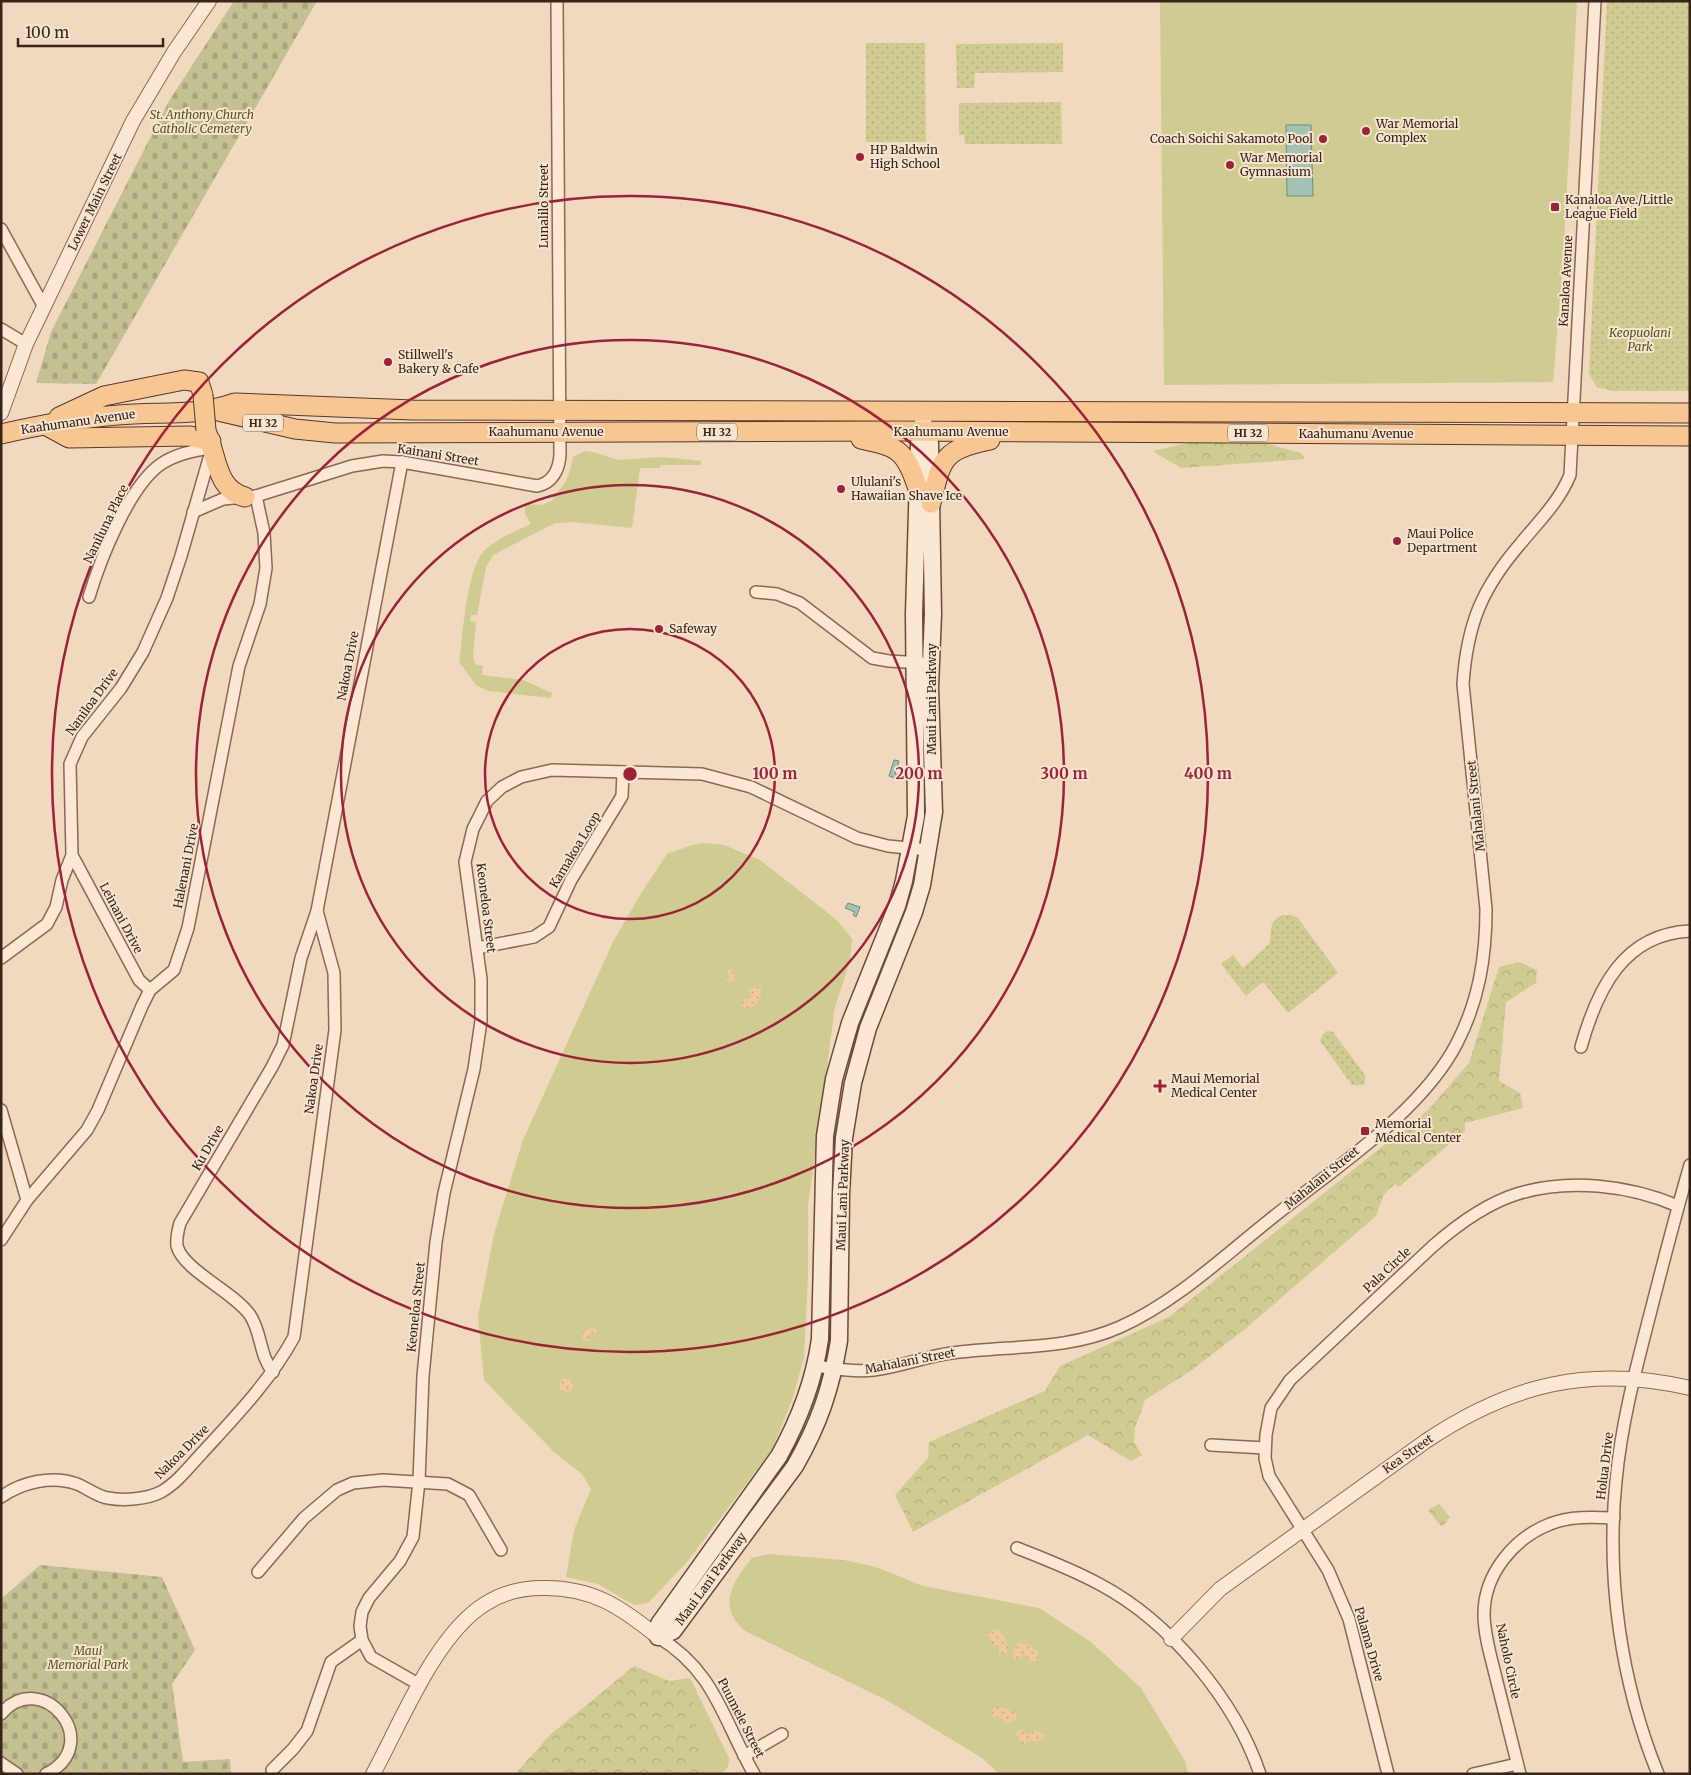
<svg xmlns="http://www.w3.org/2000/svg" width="1691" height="1775" font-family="Merriweather,serif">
<defs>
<pattern id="forest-crowns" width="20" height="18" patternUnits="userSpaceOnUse" patternTransform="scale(1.25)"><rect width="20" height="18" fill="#cfcc91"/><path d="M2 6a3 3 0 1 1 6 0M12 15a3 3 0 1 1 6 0" fill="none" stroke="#b2af7c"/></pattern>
<pattern id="sand-dots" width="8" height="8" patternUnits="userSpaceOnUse" patternTransform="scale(1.25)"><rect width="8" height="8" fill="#efc999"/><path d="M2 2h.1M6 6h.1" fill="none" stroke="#ceac83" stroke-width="1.8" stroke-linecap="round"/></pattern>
<pattern id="cemetery-stones" width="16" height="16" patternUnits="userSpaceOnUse" patternTransform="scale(1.25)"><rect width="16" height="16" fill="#c3c091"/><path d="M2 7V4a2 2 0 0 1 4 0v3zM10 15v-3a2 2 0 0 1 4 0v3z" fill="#a8a57c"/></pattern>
<pattern id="park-dots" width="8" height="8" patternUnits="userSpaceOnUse" patternTransform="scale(1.25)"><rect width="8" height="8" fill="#cfcc91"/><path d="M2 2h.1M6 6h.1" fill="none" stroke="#b2af7c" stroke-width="1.8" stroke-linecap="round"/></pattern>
</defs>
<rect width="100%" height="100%" fill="#f0d9be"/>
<!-- grass -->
<g fill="#cfcc91">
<polygon points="1160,1 1577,1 1563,261 1553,382 1164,385"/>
<path d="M585,451l8,1 25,8 44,-3 39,4v4h-40l-1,3h-20l-8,60 -60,-6 -17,1 -62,32 -7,12 -9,48h-6l-1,6 6,1 -3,34 2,8 8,2 -1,9 41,5 29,13 -1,5 -62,-7 -12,-5 -18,-24c4,-26 7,-92 25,-111 12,-12 32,-20 47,-27l-6,-10v-10l17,1 11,-5v-4c13,-11 17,-22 20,-39z"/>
<polygon points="703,843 724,845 760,860 838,921 852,939 850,961 835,1007 808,1206 808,1278 804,1358 792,1400 772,1450 687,1562 648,1603 634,1605 598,1584 566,1577 574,1530 591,1489 582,1474 555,1453 484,1380 478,1317 494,1234 523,1140 613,942 640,895 667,854 689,846"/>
<path d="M768,1554l76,6 32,7 47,19 116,22 52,34 50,46 44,73 3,13h-189l-17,-16 -92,-56 -145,-71c-28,-24 -13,-49 7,-73z"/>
<polygon points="690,1678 729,1758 728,1767 721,1774 557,1774 668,1681"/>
</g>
<!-- forest -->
<g fill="url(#forest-crowns)">
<polygon points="1209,442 1263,443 1301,453 1305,459 1181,468 1153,451 1187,443"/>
<polygon points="1519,962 1537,970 1536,983 1506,1002 1499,1081 1520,1093 1523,1108 1465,1123 1465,1131 1399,1187 1395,1184 1384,1194 1376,1216 1245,1329 1192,1370 1145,1400 1135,1428 1134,1442 1142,1455 1131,1461 1088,1435 913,1532 895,1495 928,1458 929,1442 1045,1391 1060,1366 1169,1317 1428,1110 1469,1063 1499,967"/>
<polygon points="1439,1504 1450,1517 1443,1526 1440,1525 1428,1510"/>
<polygon points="634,1666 690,1690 703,1768 699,1774 630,1774 625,1771 623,1774 515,1774 551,1734"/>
</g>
<!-- sand -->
<g fill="url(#sand-dots)">
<polygon points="729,969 734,970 735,980 731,983 726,980"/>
<path d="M756,986l5,3c1,10 -6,21 -17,19l-3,-3 4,-7h7l-4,-8z"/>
<polygon points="591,1328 596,1329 596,1333 588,1335 590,1340 588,1341 583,1340 582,1333"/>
<circle cx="566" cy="1385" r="7"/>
<polygon points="993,1630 1001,1630 1009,1647 1005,1654 999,1654 999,1645 993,1645 987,1636"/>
<path d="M1023,1643l15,8v10c-10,3 -10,-3 -15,-8l-2,7 -6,-1 -3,-5 6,-11z"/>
<polygon points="995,1707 1000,1707 1016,1713 1016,1720 1006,1724 1001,1717 993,1717 991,1712"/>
<polygon points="1019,1729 1024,1730 1027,1735 1034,1730 1044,1734 1044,1738 1037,1742 1031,1740 1023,1745 1015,1734"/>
</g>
<!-- cemetery -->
<g fill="url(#cemetery-stones)">
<polygon points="234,1 317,1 96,384 36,383 51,332 169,101"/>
<polygon points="40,1565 162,1577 195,1650 172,1684 183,1762 230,1759 231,1774 1,1774 1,1599"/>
</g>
<!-- park -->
<g fill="url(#park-dots)">
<polygon points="1607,1 1690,1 1690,391 1612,391 1597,387 1589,374"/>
<polygon points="866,43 925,43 926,142 866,142"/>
<polygon points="1063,43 1063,72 975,73 974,88 957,88 956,44"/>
<polygon points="1061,102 1062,144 965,144 964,135 959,135 959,103"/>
<path d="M1282,915h10l6,3 40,55 -50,40 -25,-31 -17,14 -25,-32 12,-9 10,13 27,-25c1,-13 -1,-21 12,-28z"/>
<polygon points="1327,1031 1333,1032 1365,1075 1365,1082 1363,1085 1352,1085 1320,1041 1323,1034"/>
</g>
<!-- water -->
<g fill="#a2c2b3" stroke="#68907f">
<polygon points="1286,125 1311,125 1313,196 1287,196"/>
<polygon points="894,760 899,761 895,774 899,775 898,779 889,776"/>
<polygon points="848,903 860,907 856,917 853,915 855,912 845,908"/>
</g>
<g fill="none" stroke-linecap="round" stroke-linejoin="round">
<defs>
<g id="minor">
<polyline points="1,229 44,307"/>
<polyline points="1,329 26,344"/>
<path d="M193,512l30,-13 33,-3 96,-30 31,-5 19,1 135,24c16,-3 22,-17 23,-31l-3,-454"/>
<polyline points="756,592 777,594 800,603 872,658 889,661 922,663"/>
<polyline points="72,855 139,980 150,990"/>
<polyline points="477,948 534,937 549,927 571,880 622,796 623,772"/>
<path d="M1,958l46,-34 9,-17 6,-27 10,-25 -2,-91 12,-27 39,-49 22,-36 24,-54 14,-42 31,-108c-18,2 -36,6 -51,16 -32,22 -61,96 -72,133"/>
<path d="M1581,1047c16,-57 42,-113 109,-116"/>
<polyline points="1,1110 27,1200 1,1240"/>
<polyline points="27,1200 87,1130 98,1110 142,1006 150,990 174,970 188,928 239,666 260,604 266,568 264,533 256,496"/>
<path d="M816,1366c20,3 38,6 58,4 26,-3 52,-14 78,-17 57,-8 114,-2 168,-26 56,-25 104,-71 152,-109 61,-49 149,-105 185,-175 22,-43 29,-86 29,-134l-23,-225c4,-60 19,-96 58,-141 18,-22 38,-41 49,-68l25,-474"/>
<path d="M273,1372c-14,-17 -11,-39 -23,-57 -16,-23 -67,-45 -73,-69 -1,-8 1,-16 3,-23l92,-156 11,-22 18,-87 16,-47"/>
<polyline points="1211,1445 1265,1448"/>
<path d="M1,1497c21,-15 51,-22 76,-13 10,4 21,13 31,14 16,3 39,1 53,-6 16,-9 29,-26 41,-39 33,-36 68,-72 92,-116l41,-307 -1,-57 -17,-62 85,-449"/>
<path d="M1017,1548c28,11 57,22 84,37 69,37 134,115 159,189"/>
<polyline points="258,1572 304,1518 337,1490 353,1483 383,1480 448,1484 469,1495 501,1550"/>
<path d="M658,1637c57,34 65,83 96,137"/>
<polyline points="420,1685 371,1657 362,1640 360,1626 362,1612 369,1598 400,1561 413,1537 419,1481 423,1376 436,1242 444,1193 474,1069 481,1021 481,979 465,862 473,829 487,801 502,787 521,777 552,770 702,774 751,787 857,838 888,846 928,850"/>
<path d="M1,1714c40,-48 106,29 45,60"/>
<polyline points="744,1756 782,1734"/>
<polyline points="1,1763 17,1774"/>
<polyline points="272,1770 293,1749 307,1731 331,1662 362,1640"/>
<path d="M1388,1774l-39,-155 -21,-49 -59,-94 -4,-18 1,-23 5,-27 19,-28 143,-134c24,-21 52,-42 84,-52 51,-16 112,-9 161,12"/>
<polyline points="1473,1774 1517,1764"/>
<path d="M1520,1774c-8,-32 -16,-64 -24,-96 -5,-21 -12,-43 -12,-64 0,-40 30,-76 66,-90 19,-8 43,-7 64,-6"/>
<path d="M1658,1774c-37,-91 -52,-196 -42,-293 5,-55 19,-109 33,-163 13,-51 26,-102 41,-153"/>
</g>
<g id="tertiary">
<polyline points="1,413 26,344 133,121 174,52 209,1"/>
<path d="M1171,1639l49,-50 206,-148c85,-57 163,-76 264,-53"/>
<path d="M373,1774c28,-51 62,-139 112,-170 17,-11 38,-16 57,-16 50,-1 79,19 116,49"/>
</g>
<path id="secondary" d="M923,420l1,11 6,12 3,171 -3,73 4,125 -12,73 -8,27 -46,116 -15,55 -9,55 -3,56 -2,147c-8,48 -20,83 -44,125l-122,165 -15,6 1,-13 120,-168c21,-38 35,-74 41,-117l5,-203 9,-57 16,-56 47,-117 7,-25 12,-65 -2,-202 5,-171 5,-12"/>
<g id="primary">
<polyline points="214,410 295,429 335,433 901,431 1690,436"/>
<polyline points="59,417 104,396 184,380 199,382 203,395"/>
<polyline points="45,425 69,438 190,436 211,441"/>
<path d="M206,431c11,23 9,58 39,66"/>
<path d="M1,434c39,-9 78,-16 117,-19 40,-4 78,2 117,-12l178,7 1277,3"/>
<path d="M861,439c36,8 44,10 56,47"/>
<path d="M931,503c11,-45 11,-53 59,-63"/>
</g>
</defs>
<!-- minor casing -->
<use href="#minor" stroke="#8a6856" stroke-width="14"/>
<!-- tertiary casing -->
<use href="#tertiary" stroke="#8a6856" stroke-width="16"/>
<!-- secondary casing -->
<use href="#secondary" stroke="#6b4a39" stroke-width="19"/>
<!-- primary casing -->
<use href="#primary" stroke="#57382a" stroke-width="21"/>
<!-- minor -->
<use href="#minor" stroke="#fbe7d2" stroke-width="11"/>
<!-- tertiary -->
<use href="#tertiary" stroke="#fbe7d2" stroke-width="14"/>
<!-- secondary -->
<use href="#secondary" stroke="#fbe7d2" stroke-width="16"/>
<!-- primary -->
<use href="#primary" stroke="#f7c692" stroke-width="19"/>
<defs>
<polyline id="primary-bridge" points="203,395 206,430"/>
</defs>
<!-- primary-bridge casing -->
<use href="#primary-bridge" stroke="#57382a" stroke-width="21" stroke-linecap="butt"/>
<!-- primary-bridge -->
<use href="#primary-bridge" stroke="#f7c692" stroke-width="19"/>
</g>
<!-- distance rings -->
<g fill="none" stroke="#9d2238" stroke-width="2.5">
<circle cx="630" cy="774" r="145"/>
<circle cx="630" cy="774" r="289"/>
<circle cx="630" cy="774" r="434"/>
<circle cx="630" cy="774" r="578"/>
</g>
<!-- markers -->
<g fill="#9d2238" stroke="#f7e4ce" stroke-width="2">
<circle cx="1366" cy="131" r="5"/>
<circle cx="1323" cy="139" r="5"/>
<circle cx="860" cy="157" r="5"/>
<circle cx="1230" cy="165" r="5"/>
<rect x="1550" y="202" width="10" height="10" rx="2.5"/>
<circle cx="388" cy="362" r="5"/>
<circle cx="841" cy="489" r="5"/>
<circle cx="1397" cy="541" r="5"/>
<circle cx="659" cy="629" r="5"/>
<path d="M1157.5 1078.5h5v5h5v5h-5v5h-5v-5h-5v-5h5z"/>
<rect x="1360" y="1126" width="10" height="10" rx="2.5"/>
</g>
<g text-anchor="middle" stroke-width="4" stroke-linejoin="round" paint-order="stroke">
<!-- shield labels -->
<g fill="#f7e4ce" stroke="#715e51" stroke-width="1">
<rect x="243" y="414.5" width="40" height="17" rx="4"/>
<rect x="697" y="423.5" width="40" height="17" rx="4"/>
<rect x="1228" y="424.5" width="40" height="17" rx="4"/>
</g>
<g font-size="11" font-weight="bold" fill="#38241b">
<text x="263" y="427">HI 32</text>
<text x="717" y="436">HI 32</text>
<text x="1248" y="437">HI 32</text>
</g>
<!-- park labels -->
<g font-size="12" font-style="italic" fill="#525620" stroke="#f7e4ce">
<text x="202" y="119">St. Anthony Church<tspan x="202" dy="14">Catholic Cemetery</tspan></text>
<text x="1640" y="337">Keopuolani<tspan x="1640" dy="14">Park</tspan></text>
<text x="88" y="1655">Maui<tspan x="88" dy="14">Memorial Park</tspan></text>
</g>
<!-- poi labels -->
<g font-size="12" fill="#38241b" stroke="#f7e4ce" text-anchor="start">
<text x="1376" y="128">War Memorial<tspan x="1376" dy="14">Complex</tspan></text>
<text x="1313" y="143" text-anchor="end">Coach Soichi Sakamoto Pool</text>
<text x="870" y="154">HP Baldwin<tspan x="870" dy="14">High School</tspan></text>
<text x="1240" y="162">War Memorial<tspan x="1240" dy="14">Gymnasium</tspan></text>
<text x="1565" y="204">Kanaloa Ave./Little<tspan x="1565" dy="14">League Field</tspan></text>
<text x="398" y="359">Stillwell's<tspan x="398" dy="14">Bakery &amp; Cafe</tspan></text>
<text x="851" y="486">Ululani's<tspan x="851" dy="14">Hawaiian Shave Ice</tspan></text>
<text x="1407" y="538">Maui Police<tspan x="1407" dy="14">Department</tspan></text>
<text x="669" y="633">Safeway</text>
<text x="1171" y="1083">Maui Memorial<tspan x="1171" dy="14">Medical Center</tspan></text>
<text x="1375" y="1128">Memorial<tspan x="1375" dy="14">Medical Center</tspan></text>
</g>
<!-- street labels -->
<g font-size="12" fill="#38241b" stroke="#f7e4ce">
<text transform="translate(95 202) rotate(-64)" y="4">Lower Main Street</text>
<text transform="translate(544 206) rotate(-90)" y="4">Lunalilo Street</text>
<text transform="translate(1566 281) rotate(-87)" y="4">Kanaloa Avenue</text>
<text transform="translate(78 422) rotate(-8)" y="4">Kaahumanu Avenue</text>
<text x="546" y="436">Kaahumanu Avenue</text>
<text x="951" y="436">Kaahumanu Avenue</text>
<text x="1356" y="438">Kaahumanu Avenue</text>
<text transform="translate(438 455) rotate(9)" y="4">Kainani Street</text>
<text transform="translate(106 524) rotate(-64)" y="4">Naniluna Place</text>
<text transform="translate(348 666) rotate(-79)" y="4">Nakoa Drive</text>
<text transform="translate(932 699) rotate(-90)" y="4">Maui Lani Parkway</text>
<text transform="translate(92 702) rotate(-54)" y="4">Naniloa Drive</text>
<text transform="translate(1476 806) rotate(-96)" y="4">Mahalani Street</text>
<text transform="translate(575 850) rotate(-59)" y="4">Kamakoa Loop</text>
<text transform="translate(186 866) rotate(-79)" y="4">Halenani Drive</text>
<text transform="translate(486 908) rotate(83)" y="4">Keoneloa Street</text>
<text transform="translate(121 918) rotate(62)" y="4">Leinani Drive</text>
<text transform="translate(314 1079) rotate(-82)" y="4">Nakoa Drive</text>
<text transform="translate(208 1148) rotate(-60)" y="4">Ku Drive</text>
<text transform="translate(1322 1178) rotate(-39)" y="4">Mahalani Street</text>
<text transform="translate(843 1195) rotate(-88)" y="4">Maui Lani Parkway</text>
<text transform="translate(1387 1270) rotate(-43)" y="4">Pala Circle</text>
<text transform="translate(416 1307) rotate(-84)" y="4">Keoneloa Street</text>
<text transform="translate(910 1361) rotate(-11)" y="4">Mahalani Street</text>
<text transform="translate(182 1452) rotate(-45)" y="4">Nakoa Drive</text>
<text transform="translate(1408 1454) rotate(-35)" y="4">Kea Street</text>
<text transform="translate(1605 1466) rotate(-83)" y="4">Holua Drive</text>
<text transform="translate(711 1579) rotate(-54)" y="4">Maui Lani Parkway</text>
<text transform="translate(1369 1644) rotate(74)" y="4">Palama Drive</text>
<text transform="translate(1508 1661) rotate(78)" y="4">Naholo Circle</text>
<text transform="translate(741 1718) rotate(63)" y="4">Puumele Street</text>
</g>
</g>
<circle cx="630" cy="774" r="8" fill="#9d2238" stroke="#f7e4ce" stroke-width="2.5"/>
<g font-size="15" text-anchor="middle" font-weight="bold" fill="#9d2238" stroke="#f7e4ce" stroke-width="4" stroke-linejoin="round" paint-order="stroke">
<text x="775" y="779">100 m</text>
<text x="919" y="779">200 m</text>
<text x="1064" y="779">300 m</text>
<text x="1208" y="779">400 m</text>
</g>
<!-- border -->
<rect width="1691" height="1775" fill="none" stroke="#38241b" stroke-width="5"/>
<!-- scale -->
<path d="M18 38v8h145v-8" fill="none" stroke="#38241b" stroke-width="2.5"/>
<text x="25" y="38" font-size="15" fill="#38241b" stroke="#f7e4ce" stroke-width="4" paint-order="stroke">100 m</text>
</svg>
